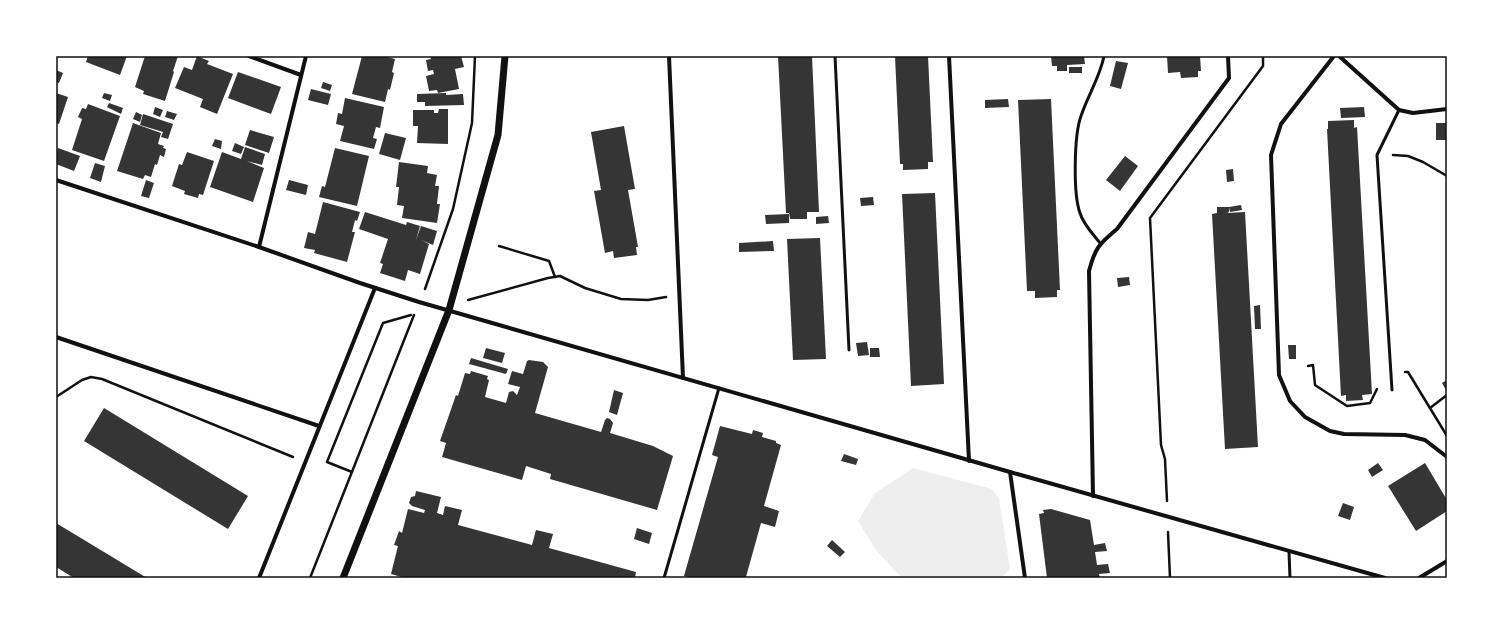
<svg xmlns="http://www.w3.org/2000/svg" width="1503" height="634" font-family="Quicksand,sans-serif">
<rect width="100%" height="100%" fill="#fff"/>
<!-- green -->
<polygon fill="#eee" points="913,468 992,489 999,499 1010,569 1001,578 902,578 876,550 858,521 875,493"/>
<!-- building -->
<g fill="#353535">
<polygon points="88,56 127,56 120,75 86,62"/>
<polygon points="145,56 178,56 173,71 174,72 165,101 143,94 144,91 135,87"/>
<polygon points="197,56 209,61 207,64 233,74 217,114 200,107 203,99 175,88 184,67 192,70"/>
<polygon points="362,56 383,56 395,59 392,72 394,73 390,90 388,89 385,102 352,94"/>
<polygon points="430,56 461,56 464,67 455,69 459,89 438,93 437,90 429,91 426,76 434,74 433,70 428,71 426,60 431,59"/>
<polygon points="778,56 812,56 819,212 807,212 807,219 790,219 789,212 789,213 786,213"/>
<polygon points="895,56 928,56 933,162 928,162 928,169 903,170 903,164 900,164"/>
<polygon points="1051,56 1084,56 1085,64 1067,65 1067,71 1057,71 1057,66 1052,66"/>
<polygon points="1167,56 1200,56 1201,71 1198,71 1198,77 1181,78 1180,72 1168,73"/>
<polygon points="1116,61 1128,63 1121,89 1110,86"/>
<rect x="1069" y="67" width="13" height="6"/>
<polygon points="56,70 63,73 59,83 56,82"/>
<polygon points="238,72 281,87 271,114 228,98"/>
<polygon points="323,82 332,85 330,91 321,88"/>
<polygon points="311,89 331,94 328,105 308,100"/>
<polygon points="56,93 68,97 59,124 56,123"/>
<polygon points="104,93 112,95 110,101 102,98"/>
<polygon points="446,93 446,95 463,94 464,105 425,106 425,102 417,102 417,94"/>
<polygon points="345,98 384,107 380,128 376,127 373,138 377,139 374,149 340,141 344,126 336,124 338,113 342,114"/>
<polygon points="1008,99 1009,107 985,108 985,100"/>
<polygon points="1051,99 1060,290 1057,290 1057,297 1035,298 1035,291 1027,291 1018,100"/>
<polygon points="109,103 123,108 121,114 107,107"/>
<polygon points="88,104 120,116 104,161 72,150 82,119 78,117 82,108 86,109"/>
<polygon points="155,107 163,110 160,117 153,114"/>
<polygon points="1364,107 1365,117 1341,118 1340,108"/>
<polygon points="439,109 448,109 448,144 417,143 418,126 413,126 413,110 434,110 434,113 438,113"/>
<polygon points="167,111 177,114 174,120 165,117"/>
<polygon points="136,112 142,115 140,122 133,119"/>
<polygon points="143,114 173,124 168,139 161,137 163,132 140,125"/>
<polygon points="1354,120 1354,128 1357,127 1372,394 1362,395 1363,400 1346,401 1346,395 1341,396 1327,129 1328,129 1328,121"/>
<polygon points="133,123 161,133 158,144 164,146 163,148 166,149 164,157 160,155 157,165 155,164 151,177 145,175 143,179 117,171"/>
<rect x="1436" y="123" width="11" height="17"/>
<polygon points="624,126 635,189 628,190 638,247 636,247 637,255 614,258 613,251 605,253 594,191 601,190 591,132"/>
<polygon points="250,130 274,137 269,153 245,145"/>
<polygon points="385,133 406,138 400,160 379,154"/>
<polygon points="215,139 222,141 221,149 212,146"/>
<polygon points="235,143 244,147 241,154 232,151"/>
<polygon points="245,147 265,154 262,165 247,161 264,168 253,202 210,187 222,152 241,159"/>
<polygon points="58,148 80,156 74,171 56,164 56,154"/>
<polygon points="335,148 369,156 357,206 319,197 322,186 325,187"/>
<polygon points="187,152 214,161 203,195 199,194 198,198 184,194 185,191 172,186 179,164 182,165"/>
<polygon points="1125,156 1138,166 1120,191 1106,180"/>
<polygon points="399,162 428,166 427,173 437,175 435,186 439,186 437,204 440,204 437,223 402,218 404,206 397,205 399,187 396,187"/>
<polygon points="95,163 105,166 101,182 90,178"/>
<polygon points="1233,169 1234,181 1227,182 1226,170"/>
<polygon points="146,180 154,183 149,198 141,196"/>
<polygon points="289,180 308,185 306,195 286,190"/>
<polygon points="935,193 944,384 911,386 902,194"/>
<polygon points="873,197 874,205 861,206 860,198"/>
<polygon points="323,202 360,212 357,221 355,220 352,232 355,232 347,262 314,253 315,250 304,248 308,232 315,234"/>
<polygon points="1241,205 1242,210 1230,212 1229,207"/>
<polygon points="1217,207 1229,207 1229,212 1227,213 1245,212 1258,447 1225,449 1212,214 1217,213"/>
<polygon points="365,212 406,225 407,222 420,226 416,240 421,226 437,231 433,245 421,240 429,244 420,274 408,270 405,281 380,273 383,264 380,263 388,239 359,229"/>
<polygon points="789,214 789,223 766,224 765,215"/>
<polygon points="828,216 829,223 816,224 816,217"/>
<polygon points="820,238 826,359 793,360 787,239"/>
<polygon points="773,241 774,251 739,252 739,243"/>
<polygon points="1129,277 1130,285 1118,287 1117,278"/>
<polygon points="1260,305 1261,329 1255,329 1254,306"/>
<polygon points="867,342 869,355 858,356 856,343"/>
<polygon points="1288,345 1296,345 1296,359 1289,359"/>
<polygon points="486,348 505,353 502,363 483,358"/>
<polygon points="870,348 879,348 880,357 870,357"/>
<polygon points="471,358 508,369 506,374 469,364"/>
<polygon points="529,360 543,362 548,367 535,413 601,432 605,420 607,418 610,419 613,423 610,433 653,446 673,456 657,510 550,479 551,474 526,466 522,480 442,457 446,443 440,441 456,395 458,396 465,373 470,374 471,371 488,376 487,379 489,380 485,397 506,403 509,392 513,391 517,395 520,387 508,384 512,371 523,374 527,361"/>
<polygon points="1447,380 1447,392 1442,383"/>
<polygon points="614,390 623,393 617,415 609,412"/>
<polygon points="104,408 248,496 228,529 84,441"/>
<polygon points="720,426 752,434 753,430 763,433 762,437 776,441 776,443 781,445 764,506 779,511 775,527 761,523 746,577 749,578 687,578 688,577 684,576 718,457 712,455"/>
<polygon points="844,454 858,459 856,465 841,461"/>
<polygon points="1378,463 1383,470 1372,477 1368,470"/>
<polygon points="1425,463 1447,500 1447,511 1416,531 1388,486"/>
<polygon points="416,491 441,497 437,513 443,515 445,506 462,510 458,525 532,545 536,530 553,534 549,548 636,572 635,578 405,578 391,574 398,546 394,545 399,531 402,533 408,509 424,513 425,510 412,506 409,503 411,497 415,496"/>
<polygon points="1343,503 1354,507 1350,520 1338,516"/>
<polygon points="1051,509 1090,520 1094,545 1105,543 1107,551 1095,552 1097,565 1108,564 1110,573 1099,574 1100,578 1047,578 1039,514 1044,513 1043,510"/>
<polygon points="56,523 147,578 74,578 56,567"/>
<polygon points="637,528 652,533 649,544 634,539"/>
<polygon points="832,540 845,552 840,557 827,546"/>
</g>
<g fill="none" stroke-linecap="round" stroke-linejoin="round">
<!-- path -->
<g stroke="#111" stroke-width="2.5">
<polyline points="1393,155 1408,156 1423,162 1447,176"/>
<polyline points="499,246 549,261 555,277"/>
<polyline points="425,289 453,209 472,123 475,56"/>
<polyline points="468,300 548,278 560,276 585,288 621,299 648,300 666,297"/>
<polyline points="1308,366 1313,365 1315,385 1347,406 1370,403 1377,389"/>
<polyline points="1405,372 1408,372 1447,436"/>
<polyline points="56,397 82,380 91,377 102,379 293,457"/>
<polyline points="1430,408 1447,395"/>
<polyline points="352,472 327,462 383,323 411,315"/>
<polyline points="1167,501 1165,459 1161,445 1150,218 1263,66 1263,56"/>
<polyline points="1168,532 1170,578"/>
<polyline points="310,578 414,315"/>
</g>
<!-- service -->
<g stroke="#111" stroke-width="3">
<polyline points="835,56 849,350"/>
<path d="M1100,243c-7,-9 -17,-19 -20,-30 -7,-19 -6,-78 1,-97 7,-21 19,-39 23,-60"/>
<polyline points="1392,390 1377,155 1399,110"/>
<polyline points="1289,552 1290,578"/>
<polyline points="664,578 719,388"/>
</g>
<!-- minor -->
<g stroke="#111" stroke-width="4">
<polyline points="249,56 301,75"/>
<polyline points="669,56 683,378"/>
<polyline points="949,56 969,461"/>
<polyline points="1334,56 1281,124 1271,155 1279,375 1290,401 1305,417 1330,431 1344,434 1405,435 1425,440 1447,457"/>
<polyline points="1339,56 1399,110 1413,113 1447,109"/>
<polyline points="56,180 259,247 360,283 419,302 1010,472 1385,578"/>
<polyline points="259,247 306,56"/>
<polyline points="56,337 319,426"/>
<polyline points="1010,472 1025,578"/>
<path d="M1093,496l-4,-225c6,-23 10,-27 28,-42l112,-151 -1,-22"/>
<polyline points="259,578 375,288"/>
<polyline points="1419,578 1447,561"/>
</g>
<!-- tertiary -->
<polyline stroke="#111" stroke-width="7" points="343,578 449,310 498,135 505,56"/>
</g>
<!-- border -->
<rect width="1503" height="634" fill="none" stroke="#ffffff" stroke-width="114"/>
<rect x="57" y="57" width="1389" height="520" fill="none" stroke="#111" stroke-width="1.5"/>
</svg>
